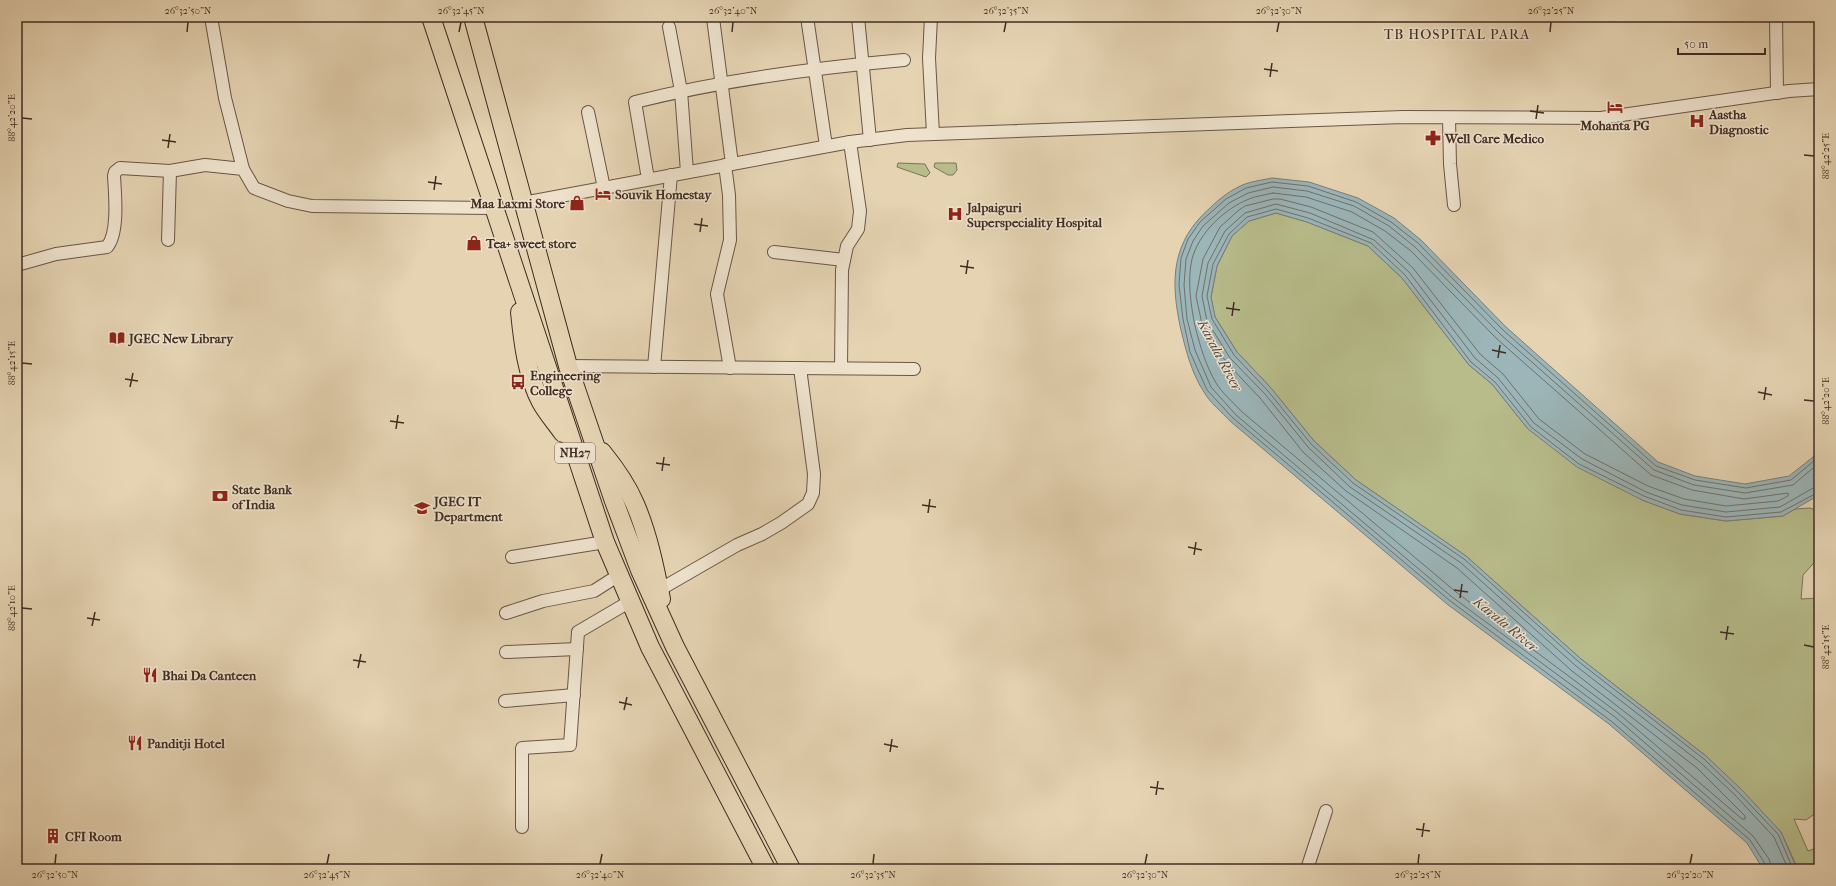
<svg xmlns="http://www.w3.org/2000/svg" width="1836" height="886" font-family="'IM FELL French Canon',serif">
<rect width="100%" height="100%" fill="#e5d3b2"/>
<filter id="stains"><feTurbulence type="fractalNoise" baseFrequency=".005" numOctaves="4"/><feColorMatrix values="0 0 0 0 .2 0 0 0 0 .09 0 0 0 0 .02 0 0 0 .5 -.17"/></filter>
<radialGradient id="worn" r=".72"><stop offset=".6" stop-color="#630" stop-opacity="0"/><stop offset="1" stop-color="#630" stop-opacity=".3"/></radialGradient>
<!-- green -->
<g fill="#b7bc8a" stroke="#7c7456">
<polygon points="898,163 925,164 930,173 926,177 897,167"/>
<polygon points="935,163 956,163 957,170 953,175 948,175 934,167"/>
<polygon points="1276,213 1307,222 1368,246 1402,278 1469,365 1492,384 1528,429 1642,500 1680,514 1726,521 1783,516 1795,509 1810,508 1819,511 1819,557 1803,575 1801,599 1819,598 1819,811 1806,820 1794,819 1808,851 1819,847 1819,869 1805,869 1796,865 1781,832 1706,756 1581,659 1466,556 1356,480 1314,441 1271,388 1237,352 1215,317 1211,297 1217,266 1232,236 1249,221"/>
</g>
<!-- water -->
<path fill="#9bb5b8" stroke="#777f7c" d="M1272,178l37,4 49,16 36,20 27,22 85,87 152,135 37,14 50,8 44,-8 24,-19 6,-10v48l-36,21 -57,5 -46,-7 -38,-14 -65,-33 -49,-38 -36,-45 -23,-19 -67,-87 -34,-32 -61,-24 -31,-9 -27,8 -17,15 -15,30 -6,31 4,20 22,35 34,36 43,53 42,39 110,76 115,103 125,97 35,33 40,43 16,37h-34l-16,-26 -138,-119 -162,-120 -217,-183c-8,-9 -20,-18 -26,-29 -12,-18 -18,-41 -23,-62 -11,-49 -10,-88 29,-122 10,-10 22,-19 35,-24 8,-3 18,-4 27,-6z"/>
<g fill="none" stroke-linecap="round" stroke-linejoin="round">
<!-- shore -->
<g stroke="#6e716d" stroke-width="1">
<path d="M1273,193l33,4 46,15 33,19 26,20 85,87 155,137 41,15 52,9 44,-6v3l-10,5 -52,5 -42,-7 -36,-13 -63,-32 -46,-35 -36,-45 -23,-20 -67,-86 -40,-36 -62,-25 -31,-8h-7l-28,7 -6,4 -19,17 -17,32 -7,37 6,28 24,38 34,36 43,54 43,39 111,77 115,103 125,97 48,48v3h-3l-124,-106 -162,-121 -215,-181c-8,-9 -19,-18 -25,-28 -10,-17 -16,-37 -21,-57 -4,-20 -8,-46 -3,-67 7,-26 32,-50 57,-60 7,-3 16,-4 24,-6z"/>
<polyline points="1766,869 1764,862 1750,840 1611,721 1449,600 1233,418 1207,390 1190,352 1183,319 1179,285 1181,258 1188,239 1200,222 1226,199 1246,188 1272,182 1308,186 1356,202 1391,222 1418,243 1503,330 1656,466 1695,480 1746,488 1791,480 1815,460 1819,454"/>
<polyline points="1772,869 1769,859 1753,836 1615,717 1452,597 1236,415 1211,387 1195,350 1187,319 1184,285 1186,259 1193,241 1203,226 1229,203 1248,193 1273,187 1307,191 1354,206 1389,226 1415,247 1500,334 1654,470 1694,485 1745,493 1793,485 1819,463"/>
<polyline points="1788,869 1774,837 1735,795 1701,763 1576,666 1461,563 1350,487 1308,447 1265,394 1230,358 1207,321 1202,296 1208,263 1225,231 1245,213 1276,204 1310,213 1374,240 1409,272 1475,358 1498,378 1534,423 1582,459 1646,492 1682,505 1726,512 1780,507 1813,488 1819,487"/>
<polyline points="1793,869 1778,834 1738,792 1704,759 1579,662 1464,559 1353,483 1311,444 1268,391 1234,355 1212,319 1207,296 1213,264 1229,234 1247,217 1276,209 1308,218 1371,243 1405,275 1471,362 1495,382 1531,427 1579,464 1644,496 1681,510 1726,517 1781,512 1819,492"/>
</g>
<defs>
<g id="minor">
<polyline points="211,17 225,98 243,169"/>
<polyline points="807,17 826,146"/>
<polyline points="858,17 870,140"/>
<polyline points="931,17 929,58 933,134"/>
<polyline points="1776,17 1777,93"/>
<polyline points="713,18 732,164"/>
<polyline points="669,27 681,91 687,172"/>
<polyline points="588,112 604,188"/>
<polyline points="1449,118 1450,164 1454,205"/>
<polyline points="725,165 729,195 730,240 717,294 730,368"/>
<path d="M648,179l-13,-77c88,-22 178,-34 269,-42"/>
<polyline points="523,203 850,142 907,135 1403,117 1601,118 1789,91 1819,89"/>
<polyline points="168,240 170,171"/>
<polyline points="774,252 844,260"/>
<path d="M17,265l39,-11 51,-7c12,-14 8,-53 7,-71l1,-4 5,-4 50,3 35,-6 38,4 11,19 34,13 24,5 181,2"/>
<polyline points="568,366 914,369"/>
<polyline points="654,367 671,175"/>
<polyline points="841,368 842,270 847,246 858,229 860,211 850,142"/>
<polyline points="512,557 605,542"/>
<polyline points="659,590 737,545 762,534 781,523 808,504 813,493 814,474 800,368"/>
<polyline points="506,613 543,601 594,591 619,575"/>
<polyline points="506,652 577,649"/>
<polyline points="505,701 574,695"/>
<polyline points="522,827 522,748 570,745 578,632 629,602"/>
<polyline points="1307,869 1326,811"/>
</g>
<g id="highway">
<polyline points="431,17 605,542 650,647 766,869"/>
<polyline points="473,17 568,366 614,501 640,570 675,647 791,869"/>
<path d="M520,312c3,30 7,64 21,90 6,11 15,21 22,31"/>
<path d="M602,452c13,16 25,33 33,52 13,30 20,64 26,95"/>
</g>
</defs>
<!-- minor casing -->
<use href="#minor" stroke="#6a5646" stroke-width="14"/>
<!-- highway casing -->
<use href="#highway" stroke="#412d22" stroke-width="20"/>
<!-- minor -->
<use href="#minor" stroke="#eee2cd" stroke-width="12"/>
<!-- highway -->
<use href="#highway" stroke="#e5d3b2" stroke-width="18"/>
</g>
<!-- ticks -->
<path fill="none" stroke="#412d22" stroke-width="1.5" d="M187,32l1,-10M459,32l2,-10M732,32l1,-10M1004,32l2,-10M1277,32l2,-10M1550,32l1,-10M1264,69l14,2M1270,77l2,-14M1530,111l14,2M22,118l10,1M1536,119l2,-14M162,140l14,2M168,148l2,-14M1804,155l10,1M428,182l14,2M434,190l2,-14M694,224l14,2M700,232l2,-14M960,266l14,2M966,274l2,-14M1226,308l14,2M1232,316l2,-14M1492,350l14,3M1498,358l2,-13M22,363l10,1M125,379l13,2M130,387l3,-14M1758,392l14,3M1764,400l2,-13M1804,400l10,1M390,421l14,2M396,429l2,-14M656,463l14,2M662,471l2,-14M922,505l14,2M928,513l2,-14M1188,547l14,3M1194,555l2,-13M1454,590l14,2M1460,598l2,-14M22,608l10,1M87,618l13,2M92,626l3,-14M1720,632l14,2M1726,640l2,-14M1804,645l10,2M353,660l13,2M358,668l3,-14M619,702l13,3M624,710l3,-13M884,744l14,3M890,752l2,-13M1150,787l14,2M1156,795l2,-14M1416,829l14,2M1422,837l2,-14M55,864l1,-10M327,864l2,-10M600,864l2,-10M873,864l1,-10M1145,864l2,-10M1418,864l1,-10M1690,864l2,-10"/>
<!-- icons -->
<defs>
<symbol id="hotel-bare" viewBox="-9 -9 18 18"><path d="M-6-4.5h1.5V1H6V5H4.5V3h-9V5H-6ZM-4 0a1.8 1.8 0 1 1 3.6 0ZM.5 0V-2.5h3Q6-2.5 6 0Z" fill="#8f2418" stroke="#eee2cd" stroke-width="2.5" paint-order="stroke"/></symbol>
<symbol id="hospital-bare" viewBox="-9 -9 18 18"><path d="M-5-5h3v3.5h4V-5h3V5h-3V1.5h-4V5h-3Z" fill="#8f2418" stroke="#eee2cd" stroke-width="2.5" paint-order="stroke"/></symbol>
<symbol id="pharmacy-bare" viewBox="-9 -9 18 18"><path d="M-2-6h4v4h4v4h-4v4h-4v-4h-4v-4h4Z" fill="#8f2418" stroke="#eee2cd" stroke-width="2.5" paint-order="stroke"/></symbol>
<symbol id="shop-bare" viewBox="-9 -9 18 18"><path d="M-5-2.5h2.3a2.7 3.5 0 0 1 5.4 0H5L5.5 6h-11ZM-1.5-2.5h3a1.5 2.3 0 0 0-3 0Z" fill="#8f2418" stroke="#eee2cd" stroke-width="2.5" paint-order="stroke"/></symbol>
<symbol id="library-bare" viewBox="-9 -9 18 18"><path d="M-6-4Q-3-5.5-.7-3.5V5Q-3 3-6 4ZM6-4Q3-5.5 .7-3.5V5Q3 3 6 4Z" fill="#8f2418" stroke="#eee2cd" stroke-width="2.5" paint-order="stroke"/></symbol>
<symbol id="bus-bare" viewBox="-9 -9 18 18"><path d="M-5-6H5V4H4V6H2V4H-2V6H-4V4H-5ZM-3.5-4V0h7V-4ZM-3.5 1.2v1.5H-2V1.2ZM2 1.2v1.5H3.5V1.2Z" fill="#8f2418" stroke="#eee2cd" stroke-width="2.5" paint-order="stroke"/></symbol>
<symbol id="bank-bare" viewBox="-9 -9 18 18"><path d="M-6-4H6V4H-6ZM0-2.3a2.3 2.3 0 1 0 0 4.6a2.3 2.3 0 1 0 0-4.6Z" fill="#8f2418" stroke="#eee2cd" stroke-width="2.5" paint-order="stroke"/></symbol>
<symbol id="university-bare" viewBox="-9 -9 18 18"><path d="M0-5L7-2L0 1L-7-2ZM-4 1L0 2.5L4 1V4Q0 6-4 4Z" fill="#8f2418" stroke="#eee2cd" stroke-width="2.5" paint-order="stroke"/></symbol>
<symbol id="restaurant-bare" viewBox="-9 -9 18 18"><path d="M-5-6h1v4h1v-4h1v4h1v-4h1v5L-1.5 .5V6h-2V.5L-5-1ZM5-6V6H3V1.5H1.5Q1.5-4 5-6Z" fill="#8f2418" stroke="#eee2cd" stroke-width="2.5" paint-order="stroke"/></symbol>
<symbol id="building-bare" viewBox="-9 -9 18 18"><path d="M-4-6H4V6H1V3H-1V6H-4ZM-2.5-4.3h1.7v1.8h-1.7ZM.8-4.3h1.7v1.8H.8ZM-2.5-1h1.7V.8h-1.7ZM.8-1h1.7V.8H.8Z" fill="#8f2418" stroke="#eee2cd" stroke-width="2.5" paint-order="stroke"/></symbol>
</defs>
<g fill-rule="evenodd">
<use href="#hotel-bare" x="1604" y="96" width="22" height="22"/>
<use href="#hospital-bare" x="1686" y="110" width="22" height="22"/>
<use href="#pharmacy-bare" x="1422" y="127" width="22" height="22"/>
<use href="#hotel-bare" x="592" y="183" width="22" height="22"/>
<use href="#shop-bare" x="566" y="192" width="22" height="22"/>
<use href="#hospital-bare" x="944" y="203" width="22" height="22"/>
<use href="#shop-bare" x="463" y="232" width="22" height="22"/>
<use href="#library-bare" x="106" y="327" width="22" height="22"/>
<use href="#bus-bare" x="507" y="371" width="22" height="22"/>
<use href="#bank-bare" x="209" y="485" width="22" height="22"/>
<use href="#university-bare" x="411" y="497" width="22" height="22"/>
<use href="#restaurant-bare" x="139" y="664" width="22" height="22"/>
<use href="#restaurant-bare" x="124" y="732" width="22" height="22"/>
<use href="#building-bare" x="42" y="825" width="22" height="22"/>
</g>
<g text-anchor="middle" stroke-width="3" stroke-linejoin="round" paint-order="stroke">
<!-- shield labels -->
<rect fill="#eee2cd" stroke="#756355" stroke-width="1" x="555" y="443" width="40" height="20" rx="3"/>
<g font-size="12" font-weight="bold" fill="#412d22">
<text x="575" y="457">NH27</text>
</g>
<!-- poi labels -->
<g font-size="13" font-weight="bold" fill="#412d22" stroke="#eee2cd" text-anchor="start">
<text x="1709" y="119">Aastha<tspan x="1709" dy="15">Diagnostic</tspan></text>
<text x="1615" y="130" text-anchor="middle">Mohanta PG</text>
<text x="1445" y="143">Well Care Medico</text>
<text x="615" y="199">Souvik Homestay</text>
<text x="565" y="208" text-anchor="end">Maa Laxmi Store</text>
<text x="967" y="212">Jalpaiguri<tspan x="967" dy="15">Superspeciality Hospital</tspan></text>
<text x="486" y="248">Tea+ sweet store</text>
<text x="129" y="343">JGEC New Library</text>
<text x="530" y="380">Engineering<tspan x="530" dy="15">College</tspan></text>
<text x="232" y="494">State Bank<tspan x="232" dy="15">of India</tspan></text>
<text x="434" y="506">JGEC IT<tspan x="434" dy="15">Department</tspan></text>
<text x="162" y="680">Bhai Da Canteen</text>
<text x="147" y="748">Panditji Hotel</text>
<text x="65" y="841">CFI Room</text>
</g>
<!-- neighbourhood labels -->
<g font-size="14" letter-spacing="1" fill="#412d22" stroke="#eee2cd">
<text x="1457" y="39">TB HOSPITAL PARA</text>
</g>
<!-- water labels -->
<g font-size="14" font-style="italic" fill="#534840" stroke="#eee2cd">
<text transform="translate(1220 355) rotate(62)" y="5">Karala River</text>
<text transform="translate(1506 624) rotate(39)" y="5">Karala River</text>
</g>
</g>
<!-- margin -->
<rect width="1836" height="886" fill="none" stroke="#e5d3b2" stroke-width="44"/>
<!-- scale -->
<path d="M1678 48v6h87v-6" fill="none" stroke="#412d22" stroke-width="2"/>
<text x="1684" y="48" font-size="12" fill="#412d22" stroke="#eee2cd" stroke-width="3" paint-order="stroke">50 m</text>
<rect x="22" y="22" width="1792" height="842" fill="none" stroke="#412d22" stroke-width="1.5"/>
<g font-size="10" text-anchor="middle" fill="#412d22">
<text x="188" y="14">26°32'50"N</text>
<text x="461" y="14">26°32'45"N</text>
<text x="733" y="14">26°32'40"N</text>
<text x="1006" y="14">26°32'35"N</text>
<text x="1279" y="14">26°32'30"N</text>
<text x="1551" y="14">26°32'25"N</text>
<text transform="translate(11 118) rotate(-90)" y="4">88°42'20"E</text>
<text transform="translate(1825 156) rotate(-90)" y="4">88°42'25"E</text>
<text transform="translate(11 363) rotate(-90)" y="4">88°42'15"E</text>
<text transform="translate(1825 401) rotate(-90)" y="4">88°42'20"E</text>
<text transform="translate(11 608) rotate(-90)" y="4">88°42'10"E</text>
<text transform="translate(1825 647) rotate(-90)" y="4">88°42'15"E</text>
<text x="55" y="878">26°32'50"N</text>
<text x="327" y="878">26°32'45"N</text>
<text x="600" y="878">26°32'40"N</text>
<text x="873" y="878">26°32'35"N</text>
<text x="1145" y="878">26°32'30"N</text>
<text x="1418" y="878">26°32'25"N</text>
<text x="1690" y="878">26°32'20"N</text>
</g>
<rect width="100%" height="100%" filter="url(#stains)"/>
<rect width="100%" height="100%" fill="url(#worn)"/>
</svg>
